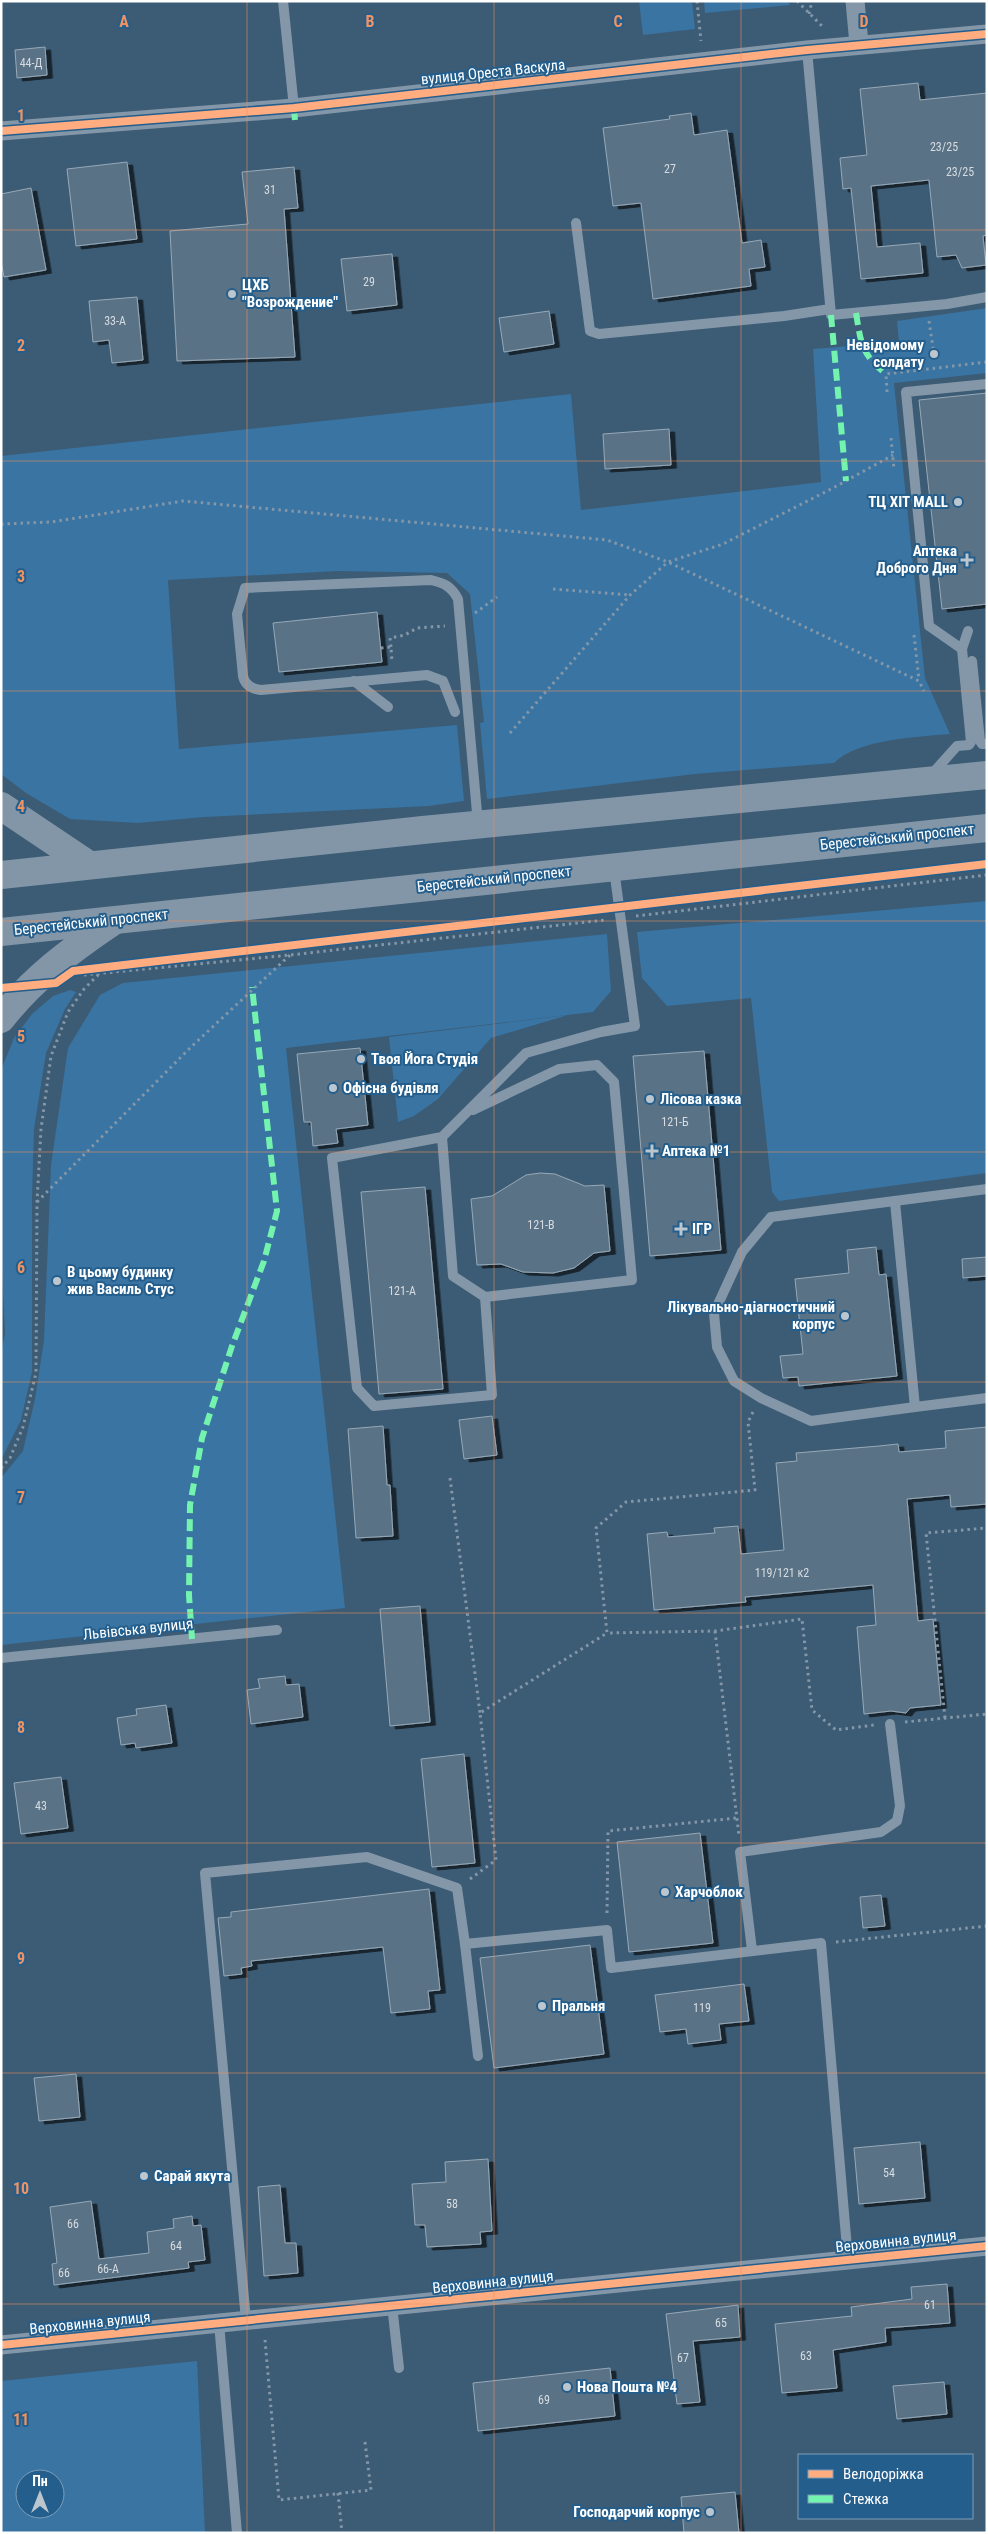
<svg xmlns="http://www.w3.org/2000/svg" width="988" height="2534" font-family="'Roboto Condensed',sans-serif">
<defs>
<filter id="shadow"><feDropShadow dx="5.5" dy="3" stdDeviation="0" flood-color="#0009"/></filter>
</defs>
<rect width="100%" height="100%" fill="#3c5b74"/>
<!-- green -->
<g fill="#3974a2" fill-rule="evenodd">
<polygon points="639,1 692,1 695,29 643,35"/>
<polygon points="704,1 787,1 790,5 705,13"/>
<path d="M987,308v65l-93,10 31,295 25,56c-33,3 -92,5 -116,29l-139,11 -208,25 -7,-76 4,-1 -14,-128 -23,-21 -109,-2 -170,9 11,169 278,-24 7,76 -35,5 -225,11 -66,6 -68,-4 -44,-26 -25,-19v-318l570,-62 10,116 240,-28 -8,-133 86,-7 -2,-21z"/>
<polygon points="987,901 987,1173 779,1201 772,1192 751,998 667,1006 642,978 637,932"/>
<polygon points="607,934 611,991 593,1012 286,1048 345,1608 1,1645 1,1478 23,1451 35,1399 44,1340 51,1165 68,1048 100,995 123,983"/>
<polygon points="70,990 76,992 65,1009 46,1053 34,1129 32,1198 32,1372 21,1420 1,1460 1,1352 5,1334 1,1250 1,1070 14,1038 32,1014 53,996"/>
<polygon points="568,1015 491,1038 438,1099 414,1116 398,1122 389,1037"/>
<path d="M197,2361l8,172h-204v-152zM25,2479h30v30h-30z"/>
</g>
<!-- building -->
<g fill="#5a7286" stroke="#97a9b7" filter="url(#shadow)">
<polygon points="45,47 47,75 17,78 15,50"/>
<polygon points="918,83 920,100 987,93 987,235 983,236 986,265 962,268 956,255 937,257 929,180 871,186 877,247 920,243 923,273 861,279 851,188 843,189 840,158 867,155 860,89"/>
<polygon points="691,113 694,135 727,130 742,243 761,240 765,267 749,269 751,286 653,299 641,203 613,206 603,128 670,119 669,116"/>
<polygon points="127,162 137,239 76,246 67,169"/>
<polygon points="294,167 298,208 284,209 295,357 177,361 170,231 248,224 242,172"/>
<polygon points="31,188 46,270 4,277 1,261 1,194"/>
<polygon points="392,254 397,305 347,311 341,259"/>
<polygon points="137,297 143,360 112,363 109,340 93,342 89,301"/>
<polygon points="549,311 554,344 504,352 499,318"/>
<polygon points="987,393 987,604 942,609 919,400"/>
<polygon points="669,429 671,465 605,469 603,434"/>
<polygon points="377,612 382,662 279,672 273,623"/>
<polygon points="360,1048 368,1125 336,1129 338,1143 313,1146 311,1122 304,1122 297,1054"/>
<polygon points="704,1051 721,1250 650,1256 633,1056"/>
<polygon points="540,1173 555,1174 585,1186 604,1185 610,1251 594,1253 574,1268 553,1273 523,1272 501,1264 477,1265 471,1199 492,1196 526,1175"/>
<polygon points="425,1187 443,1389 379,1394 361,1192"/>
<polygon points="876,1247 879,1275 886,1274 897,1376 799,1386 798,1377 783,1378 780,1356 803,1354 795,1279 849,1273 847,1250"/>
<polygon points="987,1257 987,1276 963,1278 962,1259"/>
<polygon points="492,1416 497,1455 464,1459 459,1420"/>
<polygon points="383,1426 387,1485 390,1485 393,1536 356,1538 348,1429"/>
<polygon points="987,1427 987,1504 951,1507 950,1495 907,1499 918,1621 933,1619 941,1705 910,1708 906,1713 891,1711 864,1714 857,1627 876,1625 873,1585 745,1597 746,1602 654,1610 647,1534 667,1532 668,1537 715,1533 714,1528 738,1526 741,1554 784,1550 776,1463 797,1461 796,1453 879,1446 898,1444 899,1452 946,1448 945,1431"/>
<polygon points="420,1606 430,1722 390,1726 380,1609"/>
<polygon points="285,1676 286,1685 299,1684 303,1717 251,1724 247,1690 260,1688 258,1679"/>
<polygon points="166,1705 172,1743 136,1748 135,1743 121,1745 117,1718 137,1715 136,1709"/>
<polygon points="464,1754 475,1863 432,1867 421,1759"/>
<polygon points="61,1777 68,1828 21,1834 14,1783"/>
<polygon points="700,1833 713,1943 629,1952 617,1842"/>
<polygon points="429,1889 440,1990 428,1991 430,2009 391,2013 383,1947 251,1961 252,1966 241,1968 242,1974 224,1976 218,1918 231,1917 231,1912"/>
<polygon points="881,1895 885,1926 863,1928 860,1897"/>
<polygon points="590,1945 604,2054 494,2068 480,1958"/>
<polygon points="744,1984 749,2021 719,2024 721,2040 688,2044 686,2029 660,2032 655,1995"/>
<polygon points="76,2074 80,2117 39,2121 34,2078"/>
<polygon points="920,2142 925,2198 859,2204 854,2148"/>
<polygon points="488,2159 492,2231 480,2232 481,2244 427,2247 425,2225 415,2225 412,2184 446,2182 445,2162"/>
<polygon points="280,2185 285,2243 296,2243 298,2273 264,2276 258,2187"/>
<polygon points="91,2201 99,2259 149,2253 147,2232 174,2228 173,2219 192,2216 193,2226 201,2225 205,2260 188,2262 189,2268 54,2285 52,2264 57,2263 50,2207"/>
<polygon points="947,2284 950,2323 885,2328 886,2342 833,2350 837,2388 782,2393 775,2324 852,2316 851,2307 912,2299 911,2287"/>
<polygon points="738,2305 740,2337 693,2341 700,2402 677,2404 666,2314"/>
<polygon points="610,2368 615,2416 478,2431 473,2383"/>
<polygon points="944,2382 947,2414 897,2419 893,2386"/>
<polygon points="735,2492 739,2533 684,2533 681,2497"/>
</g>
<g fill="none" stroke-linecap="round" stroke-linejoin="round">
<!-- path -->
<g stroke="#8397a9" stroke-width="3" stroke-dasharray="2.5 4" stroke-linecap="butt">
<polyline points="697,1 701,41"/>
<polyline points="797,1 823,27"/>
<polyline points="809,14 812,1"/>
<polyline points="929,321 933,348"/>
<polyline points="887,392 886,374 987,362"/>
<polyline points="891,438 894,469"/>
<polyline points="1,524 51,522 183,501 607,540 668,562 919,681 924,691"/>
<polyline points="553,589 630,595"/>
<polyline points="475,613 497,597"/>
<polyline points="914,635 919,680"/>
<polyline points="391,647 390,638 405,635 417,628 445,626"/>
<polyline points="381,648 391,647 392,662"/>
<polyline points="510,733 630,595 668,562 723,544 833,488 893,455"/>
<polyline points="636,916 987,875"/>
<polyline points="84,975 290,955 605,920"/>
<polyline points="37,1202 191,1047 290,955"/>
<polyline points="753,1412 748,1422 755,1490 626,1502 596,1528 607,1633 715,1631 802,1619 812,1710 836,1730 874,1725"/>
<polyline points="1,1468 10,1458 23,1427 36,1373 37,1202 41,1129 51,1056 68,1012 84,989 99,974"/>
<polyline points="450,1478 480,1713"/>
<polyline points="715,1631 739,1836"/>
<polyline points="945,1718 926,1533 987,1528"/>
<polyline points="905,1722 987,1714"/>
<polyline points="470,1879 496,1860 480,1713 607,1633"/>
<polyline points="607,1913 608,1831 737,1818"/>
<polyline points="836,1942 987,1926"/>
<polyline points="265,2340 279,2500 371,2490 365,2442"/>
<polyline points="338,2493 342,2533"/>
</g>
<!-- service -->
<g stroke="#8397a9" stroke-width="10">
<polyline points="283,1 294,108"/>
<polyline points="807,50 831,315 947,304 987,297"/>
<polyline points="576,223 590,331 599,334 784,316 830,309"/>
<polyline points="962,649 929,626 906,392 987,384"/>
<polyline points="972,661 980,741 982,744 987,744"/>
<polyline points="354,681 388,707"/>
<path d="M455,712l-12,-31 -16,-6 -166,15c-8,-1 -16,-4 -18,-14l-6,-62 8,-26 186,-8c13,3 20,6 27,19l20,225"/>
<polyline points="932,774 957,746 969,745 971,742 962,649 968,631"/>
<polyline points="473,1110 559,1069 597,1065 614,1082 632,1280 485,1297"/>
<polyline points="442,1137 453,1276 485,1297 492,1395 374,1406 357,1388 332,1158 442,1137 526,1053 601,1032 635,1026 614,869"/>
<polyline points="895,1202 915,1407 987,1398"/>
<polyline points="915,1407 811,1421 761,1398 734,1381 717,1347 714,1313 742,1252 771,1217 987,1189"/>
<polyline points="1,1658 277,1630"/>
<polyline points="465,1944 478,2056"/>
<polyline points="752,1950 740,1852 881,1832 897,1821 900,1806 890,1724"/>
<polyline points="392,2305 399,2368"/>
<polyline points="246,2320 205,1873 367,1857 457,1888 465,1944 607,1930 611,1968 821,1943 848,2260"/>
<polyline points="219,2323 237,2533"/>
</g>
<!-- minor -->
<g stroke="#8397a9" stroke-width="19">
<polyline points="855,1 859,44"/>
<polyline points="1,131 294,108 807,50 987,34"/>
<polyline points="1,2345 987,2246"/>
</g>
<!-- primary -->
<g stroke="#8296a7" stroke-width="28">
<polyline points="1,806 89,865"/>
<polyline points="1,875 423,830 987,775"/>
<polyline points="1,932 987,828"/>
<path d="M1,1019c32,-41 70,-69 113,-98"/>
</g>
<!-- quiet -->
<g stroke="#73f3ae" stroke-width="6" stroke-dasharray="12 6" stroke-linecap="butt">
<polyline points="294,108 295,121"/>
<path d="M856,313c5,30 5,41 30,61"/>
<polyline points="831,315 846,481"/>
<polyline points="192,1639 189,1595 190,1505 202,1438 232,1346 264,1261 277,1211 252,987"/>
</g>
<defs>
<g id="cycleway">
<polyline points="1,131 294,108 807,50 987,34"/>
<polyline points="1,988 56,983 73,971 987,864"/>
<polyline points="1,2345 987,2246"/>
</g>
</defs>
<!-- cycleway casing -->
<use href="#cycleway" stroke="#245e8c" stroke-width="11"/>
<!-- cycleway -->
<use href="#cycleway" stroke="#ffac80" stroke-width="8"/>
</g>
<!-- grid -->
<path fill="none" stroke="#f09361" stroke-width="1" stroke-opacity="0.55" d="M247,1v2532M494,1v2532M741,1v2532M1,230h986M1,461h986M1,691h986M1,921h986M1,1152h986M1,1382h986M1,1613h986M1,1843h986M1,2073h986M1,2304h986"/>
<!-- markers -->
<g fill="#bbc6ce" stroke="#245e8c" stroke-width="2">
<circle cx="232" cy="294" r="5"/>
<circle cx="934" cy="354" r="5"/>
<circle cx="958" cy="502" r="5"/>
<path d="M964.5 552.5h5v5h5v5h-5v5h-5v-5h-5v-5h5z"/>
<circle cx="361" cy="1059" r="5"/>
<circle cx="333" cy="1088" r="5"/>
<circle cx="650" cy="1099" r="5"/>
<path d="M649.5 1143.5h5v5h5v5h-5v5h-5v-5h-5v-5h5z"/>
<path d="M678.5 1221.5h5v5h5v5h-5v5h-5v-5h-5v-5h5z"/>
<circle cx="57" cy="1281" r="5"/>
<circle cx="845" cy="1316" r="5"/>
<circle cx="665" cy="1892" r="5"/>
<circle cx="542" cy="2006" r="5"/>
<circle cx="144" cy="2176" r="5"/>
<circle cx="567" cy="2387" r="5"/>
<circle cx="710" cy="2512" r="5"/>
</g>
<g text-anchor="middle" stroke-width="4" stroke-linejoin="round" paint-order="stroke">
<!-- number labels -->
<g font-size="12" fill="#d6dce1">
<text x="31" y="67">44-Д</text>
<text x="944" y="151">23/25</text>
<text x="670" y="173">27</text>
<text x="960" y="176">23/25</text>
<text x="270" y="194">31</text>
<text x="369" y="286">29</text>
<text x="115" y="325">33-А</text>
<text x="675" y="1126">121-Б</text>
<text x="541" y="1229">121-В</text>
<text x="402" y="1295">121-А</text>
<text x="782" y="1577">119/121 к2</text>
<text x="41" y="1810">43</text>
<text x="702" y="2012">119</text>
<text x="889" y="2177">54</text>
<text x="452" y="2208">58</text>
<text x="73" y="2228">66</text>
<text x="176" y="2250">64</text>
<text x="108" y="2273">66-А</text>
<text x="64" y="2277">66</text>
<text x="930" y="2309">61</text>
<text x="721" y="2327">65</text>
<text x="806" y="2360">63</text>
<text x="683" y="2362">67</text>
<text x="544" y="2404">69</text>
</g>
<!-- street labels -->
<g font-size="15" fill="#fff" stroke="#245e8c">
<text transform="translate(493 72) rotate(-6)" y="5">вулиця Ореста Васкула</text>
<text transform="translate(897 837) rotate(-6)" y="5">Берестейський проспект</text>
<text transform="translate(494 879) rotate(-6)" y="5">Берестейський проспект</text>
<text transform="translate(91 922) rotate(-6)" y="5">Берестейський проспект</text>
<text transform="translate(138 1629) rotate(-6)" y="5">Львівська вулиця</text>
<text transform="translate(896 2241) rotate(-6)" y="5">Верховинна вулиця</text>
<text transform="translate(493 2282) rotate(-6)" y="5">Верховинна вулиця</text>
<text transform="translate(90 2323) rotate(-6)" y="5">Верховинна вулиця</text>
</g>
<!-- poi labels -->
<g font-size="15" font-weight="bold" fill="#fff" stroke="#245e8c" text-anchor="start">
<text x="242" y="290">ЦХБ<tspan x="242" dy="17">"Возрождение"</tspan></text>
<text x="924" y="350" text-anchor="end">Невідомому<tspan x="924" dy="17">солдату</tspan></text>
<text x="948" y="507" text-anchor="end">ТЦ ХІТ MALL</text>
<text x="957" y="556" text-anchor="end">Аптека<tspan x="957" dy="17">Доброго Дня</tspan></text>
<text x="371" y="1064">Твоя Йога Студiя</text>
<text x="343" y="1093">Офісна будівля</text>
<text x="660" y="1104">Лісова казка</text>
<text x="662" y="1156">Аптека №1</text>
<text x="692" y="1234">ІГР</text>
<text x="67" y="1277">В цьому будинку<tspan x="67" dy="17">жив Василь Стус</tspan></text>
<text x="835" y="1312" text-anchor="end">Лікувально-діагностичний<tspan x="835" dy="17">корпус</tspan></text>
<text x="675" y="1897">Харчоблок</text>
<text x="552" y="2011">Пральня</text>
<text x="154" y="2181">Сарай якута</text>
<text x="577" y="2392">Нова Пошта №4</text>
<text x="700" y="2517" text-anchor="end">Господарчий корпус</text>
</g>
</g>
<g font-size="16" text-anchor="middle" font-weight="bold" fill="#f09361" stroke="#245e8c" stroke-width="4" stroke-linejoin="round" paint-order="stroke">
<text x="124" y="27">A</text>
<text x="370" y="27">B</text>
<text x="618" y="27">C</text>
<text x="864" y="27">D</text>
<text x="21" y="121">1</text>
<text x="21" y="351">2</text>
<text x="21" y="582">3</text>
<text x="21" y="812">4</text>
<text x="21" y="1042">5</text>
<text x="21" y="1273">6</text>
<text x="21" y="1503">7</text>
<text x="21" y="1733">8</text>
<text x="21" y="1964">9</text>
<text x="21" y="2194">10</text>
<text x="21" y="2425">11</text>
</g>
<!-- border -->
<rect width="988" height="2534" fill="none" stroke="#ffffff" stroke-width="5"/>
<!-- legend -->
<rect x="798" y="2454" width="175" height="65" fill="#245e8c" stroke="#7c9eba"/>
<rect x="808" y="2470" width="25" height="8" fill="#ffac80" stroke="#7c9eba"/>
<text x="843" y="2479" font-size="15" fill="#ffffff">Велодоріжка</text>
<rect x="808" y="2495" width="25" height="8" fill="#73f3ae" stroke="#7c9eba"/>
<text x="843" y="2504" font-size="15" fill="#ffffff">Стежка</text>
<!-- north arrow -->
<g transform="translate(40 2494)"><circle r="24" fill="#245e8c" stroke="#7c9eba"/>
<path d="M0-4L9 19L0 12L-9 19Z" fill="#bbc6ce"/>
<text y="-8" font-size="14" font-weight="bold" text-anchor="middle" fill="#ffffff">Пн</text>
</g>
</svg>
